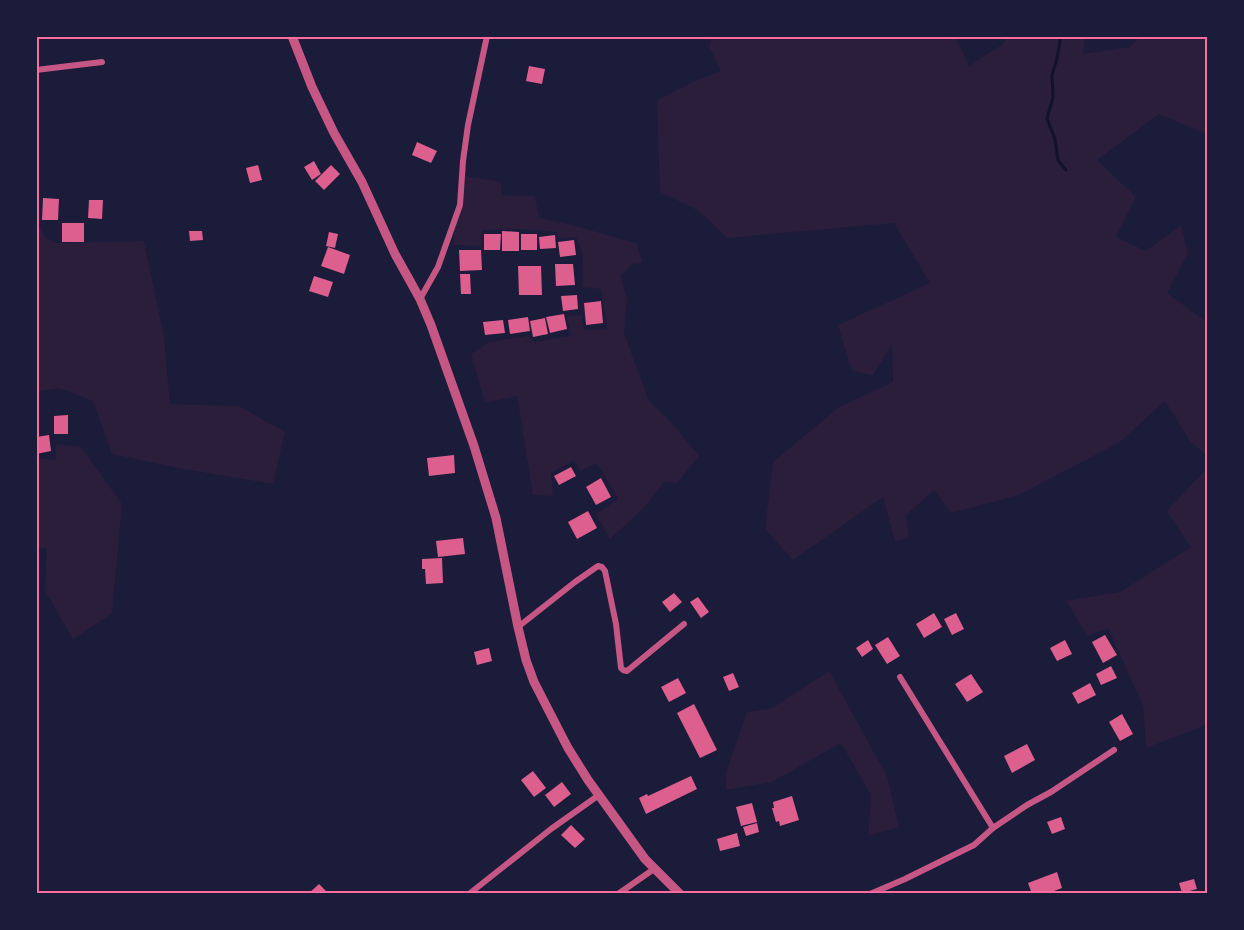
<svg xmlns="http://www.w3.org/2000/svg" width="1244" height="930" viewBox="0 0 1244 930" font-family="'Sofia Sans Condensed',sans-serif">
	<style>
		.green { fill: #2a1e3b }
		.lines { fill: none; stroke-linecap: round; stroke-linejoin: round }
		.stream { stroke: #12122b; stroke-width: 3 }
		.building { fill: #dd5f8e }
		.minor { stroke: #c65784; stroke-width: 6 }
		.tertiary { stroke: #c65784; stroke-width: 9 }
		.neatline { fill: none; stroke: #ff6b9d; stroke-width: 2 }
	</style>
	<rect width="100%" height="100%" fill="#1b1b3a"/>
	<!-- green -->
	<g class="green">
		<polygon points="713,36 955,36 969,66 1003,44 1008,36 1085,36 1083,54 1130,47 1141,36 1208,36 1208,135 1159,114 1097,160 1136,197 1116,237 1146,251 1181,225 1188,253 1167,293 1208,323 1208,457 1190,441 1165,401 1120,442 1019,495 951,513 934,490 906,515 909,538 895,541 883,497 793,560 765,529 773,462 839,407 893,382 892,344 873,375 852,371 838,325 930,283 894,223 727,238 699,211 660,192 657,101 692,82 721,71 709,46"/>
		<polygon points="465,176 501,182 501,195 535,196 539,218 572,225 636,243 643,263 633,264 621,275 627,301 624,333 649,401 672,423 699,456 677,483 664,482 643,509 610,539 596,514 618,499 597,463 580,471 574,460 551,473 553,496 533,495 517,396 485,403 471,354 489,342 528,336 533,342 571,336 567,316 582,315 584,330 607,329 601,289 582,287 583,254 576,237 559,239 557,232 521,229 482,230 481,246 453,245 455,227 463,206"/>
		<polygon points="36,220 45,237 56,243 144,241 164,337 170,404 239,406 285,432 273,484 178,468 112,454 93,401 59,388 36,392"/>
		<polygon points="56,444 81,447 122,504 112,613 73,639 45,591 47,548 36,548 36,458 56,460"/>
		<polygon points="1208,467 1208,724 1146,748 1143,706 1108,628 1088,636 1066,601 1120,592 1191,547 1167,511"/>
		<polygon points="829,671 887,776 899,827 868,836 871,795 841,743 772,782 726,790 726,772 747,712 772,708"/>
	</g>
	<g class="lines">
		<!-- stream -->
		<polyline class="stream" points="1061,36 1057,58 1052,75 1053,97 1047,119 1055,139 1058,160 1066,170"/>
	</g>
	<!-- building -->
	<g class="building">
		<polygon points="529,66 545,69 542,84 526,81"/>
		<polygon points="417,142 437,151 431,163 412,155"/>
		<polygon points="314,161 321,174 312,180 304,167"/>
		<polygon points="258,165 262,180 250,183 246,168"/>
		<polygon points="331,165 340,174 324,190 315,181"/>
		<polygon points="43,198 59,199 58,220 42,220"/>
		<polygon points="89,200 103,200 102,219 88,218"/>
		<rect x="62" y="223" width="22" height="19"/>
		<polygon points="189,231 202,231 203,240 190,241"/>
		<polygon points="502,231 519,232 519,251 502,251"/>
		<polygon points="329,232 338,234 335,248 326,246"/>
		<polygon points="484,234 501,234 500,250 484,250"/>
		<rect x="521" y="234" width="16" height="16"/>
		<polygon points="555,235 556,248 540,249 539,237"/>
		<polygon points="574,240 576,255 560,257 558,242"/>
		<polygon points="328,247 350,255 344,274 321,266"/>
		<polygon points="459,250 481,250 482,270 460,271"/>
		<polygon points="555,264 573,264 575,285 556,286"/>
		<polygon points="518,266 541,266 542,295 519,295"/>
		<polygon points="460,274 470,274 471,294 461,294"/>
		<polygon points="314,276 333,282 328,297 309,291"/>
		<polygon points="577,295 578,309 563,311 561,296"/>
		<polygon points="601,301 603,323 586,325 584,303"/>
		<polygon points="564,314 567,329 550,333 546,317"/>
		<polygon points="528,317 530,331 510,334 508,320"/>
		<polygon points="545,318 548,334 533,337 530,321"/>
		<polygon points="503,320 505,333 485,335 483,322"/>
		<polygon points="68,415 68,434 54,434 54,416"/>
		<polygon points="49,435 51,451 36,454 36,437"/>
		<polygon points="454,455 455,473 429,476 427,458"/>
		<polygon points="571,467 576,476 559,485 554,476"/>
		<polygon points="601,478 611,497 596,505 586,487"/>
		<polygon points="588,511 597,528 577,539 568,522"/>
		<polygon points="463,538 465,554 438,557 436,541"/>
		<polygon points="442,558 443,583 426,584 425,569 422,569 422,559"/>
		<polygon points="674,593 682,602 670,612 662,602"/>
		<polygon points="698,597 709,612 701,618 690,602"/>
		<polygon points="934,613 942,627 924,638 916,624"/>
		<polygon points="956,613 964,629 952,635 944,619"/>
		<polygon points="1105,635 1117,655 1103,663 1092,642"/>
		<polygon points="888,637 900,656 887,664 875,645"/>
		<polygon points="868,640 873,649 862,657 856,648"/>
		<polygon points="1065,640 1072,654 1057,661 1050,648"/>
		<polygon points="489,648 492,661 477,665 474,652"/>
		<polygon points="1111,666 1117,678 1101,685 1096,674"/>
		<polygon points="733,673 739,687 729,691 723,677"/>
		<polygon points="971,674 983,692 967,702 955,684"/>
		<polygon points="678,678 686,693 669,702 661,687"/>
		<polygon points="1090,683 1096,695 1078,704 1072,693"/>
		<polygon points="694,704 717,750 700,758 677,713"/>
		<polygon points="1122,714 1133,734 1120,741 1109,722"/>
		<polygon points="1027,744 1035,760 1012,773 1004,756"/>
		<polygon points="533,771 546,788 534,797 521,780"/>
		<polygon points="691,776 697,789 646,814 639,798 647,794 648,796"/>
		<polygon points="562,782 571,794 554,807 545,795"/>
		<polygon points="792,796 799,820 780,826 779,821 776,822 772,808 774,808 773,802"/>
		<polygon points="752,803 757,822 741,826 736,807"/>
		<polygon points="1061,817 1065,829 1052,834 1047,822"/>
		<polygon points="757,823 759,832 746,836 743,827"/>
		<polygon points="571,825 585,839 575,848 561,835"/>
		<polygon points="737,833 740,846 720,851 717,839"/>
		<polygon points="1057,872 1062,888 1046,894 1032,894 1028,883"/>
		<polygon points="1194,879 1197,889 1182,893 1179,883"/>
		<polygon points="319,884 329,894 308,894"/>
	</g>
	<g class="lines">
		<!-- minor -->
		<g class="minor">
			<polyline points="36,70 102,62"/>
			<polyline points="420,299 438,267 460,205 463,161 468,125 487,36"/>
			<polyline points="518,627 575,582 598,566 602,567 605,571 616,624 621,668 623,670 627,671 684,624"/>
			<polyline points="900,677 993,828"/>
			<polyline points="469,894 551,829 599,795"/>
			<polyline points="618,894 654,869"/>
			<polyline points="870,894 905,879 974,845 993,828 1027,805 1051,792 1114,750"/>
		</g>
		<!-- tertiary -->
		<polyline class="tertiary" points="292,36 312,87 334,133 362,182 395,254 420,299 431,325 474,446 496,518 518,627 526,660 534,682 568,748 588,780 645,859 680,894"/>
	</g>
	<!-- border -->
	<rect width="1244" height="930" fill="none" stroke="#1b1b3a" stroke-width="75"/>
	<rect x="38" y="38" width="1168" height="854" class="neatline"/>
</svg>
